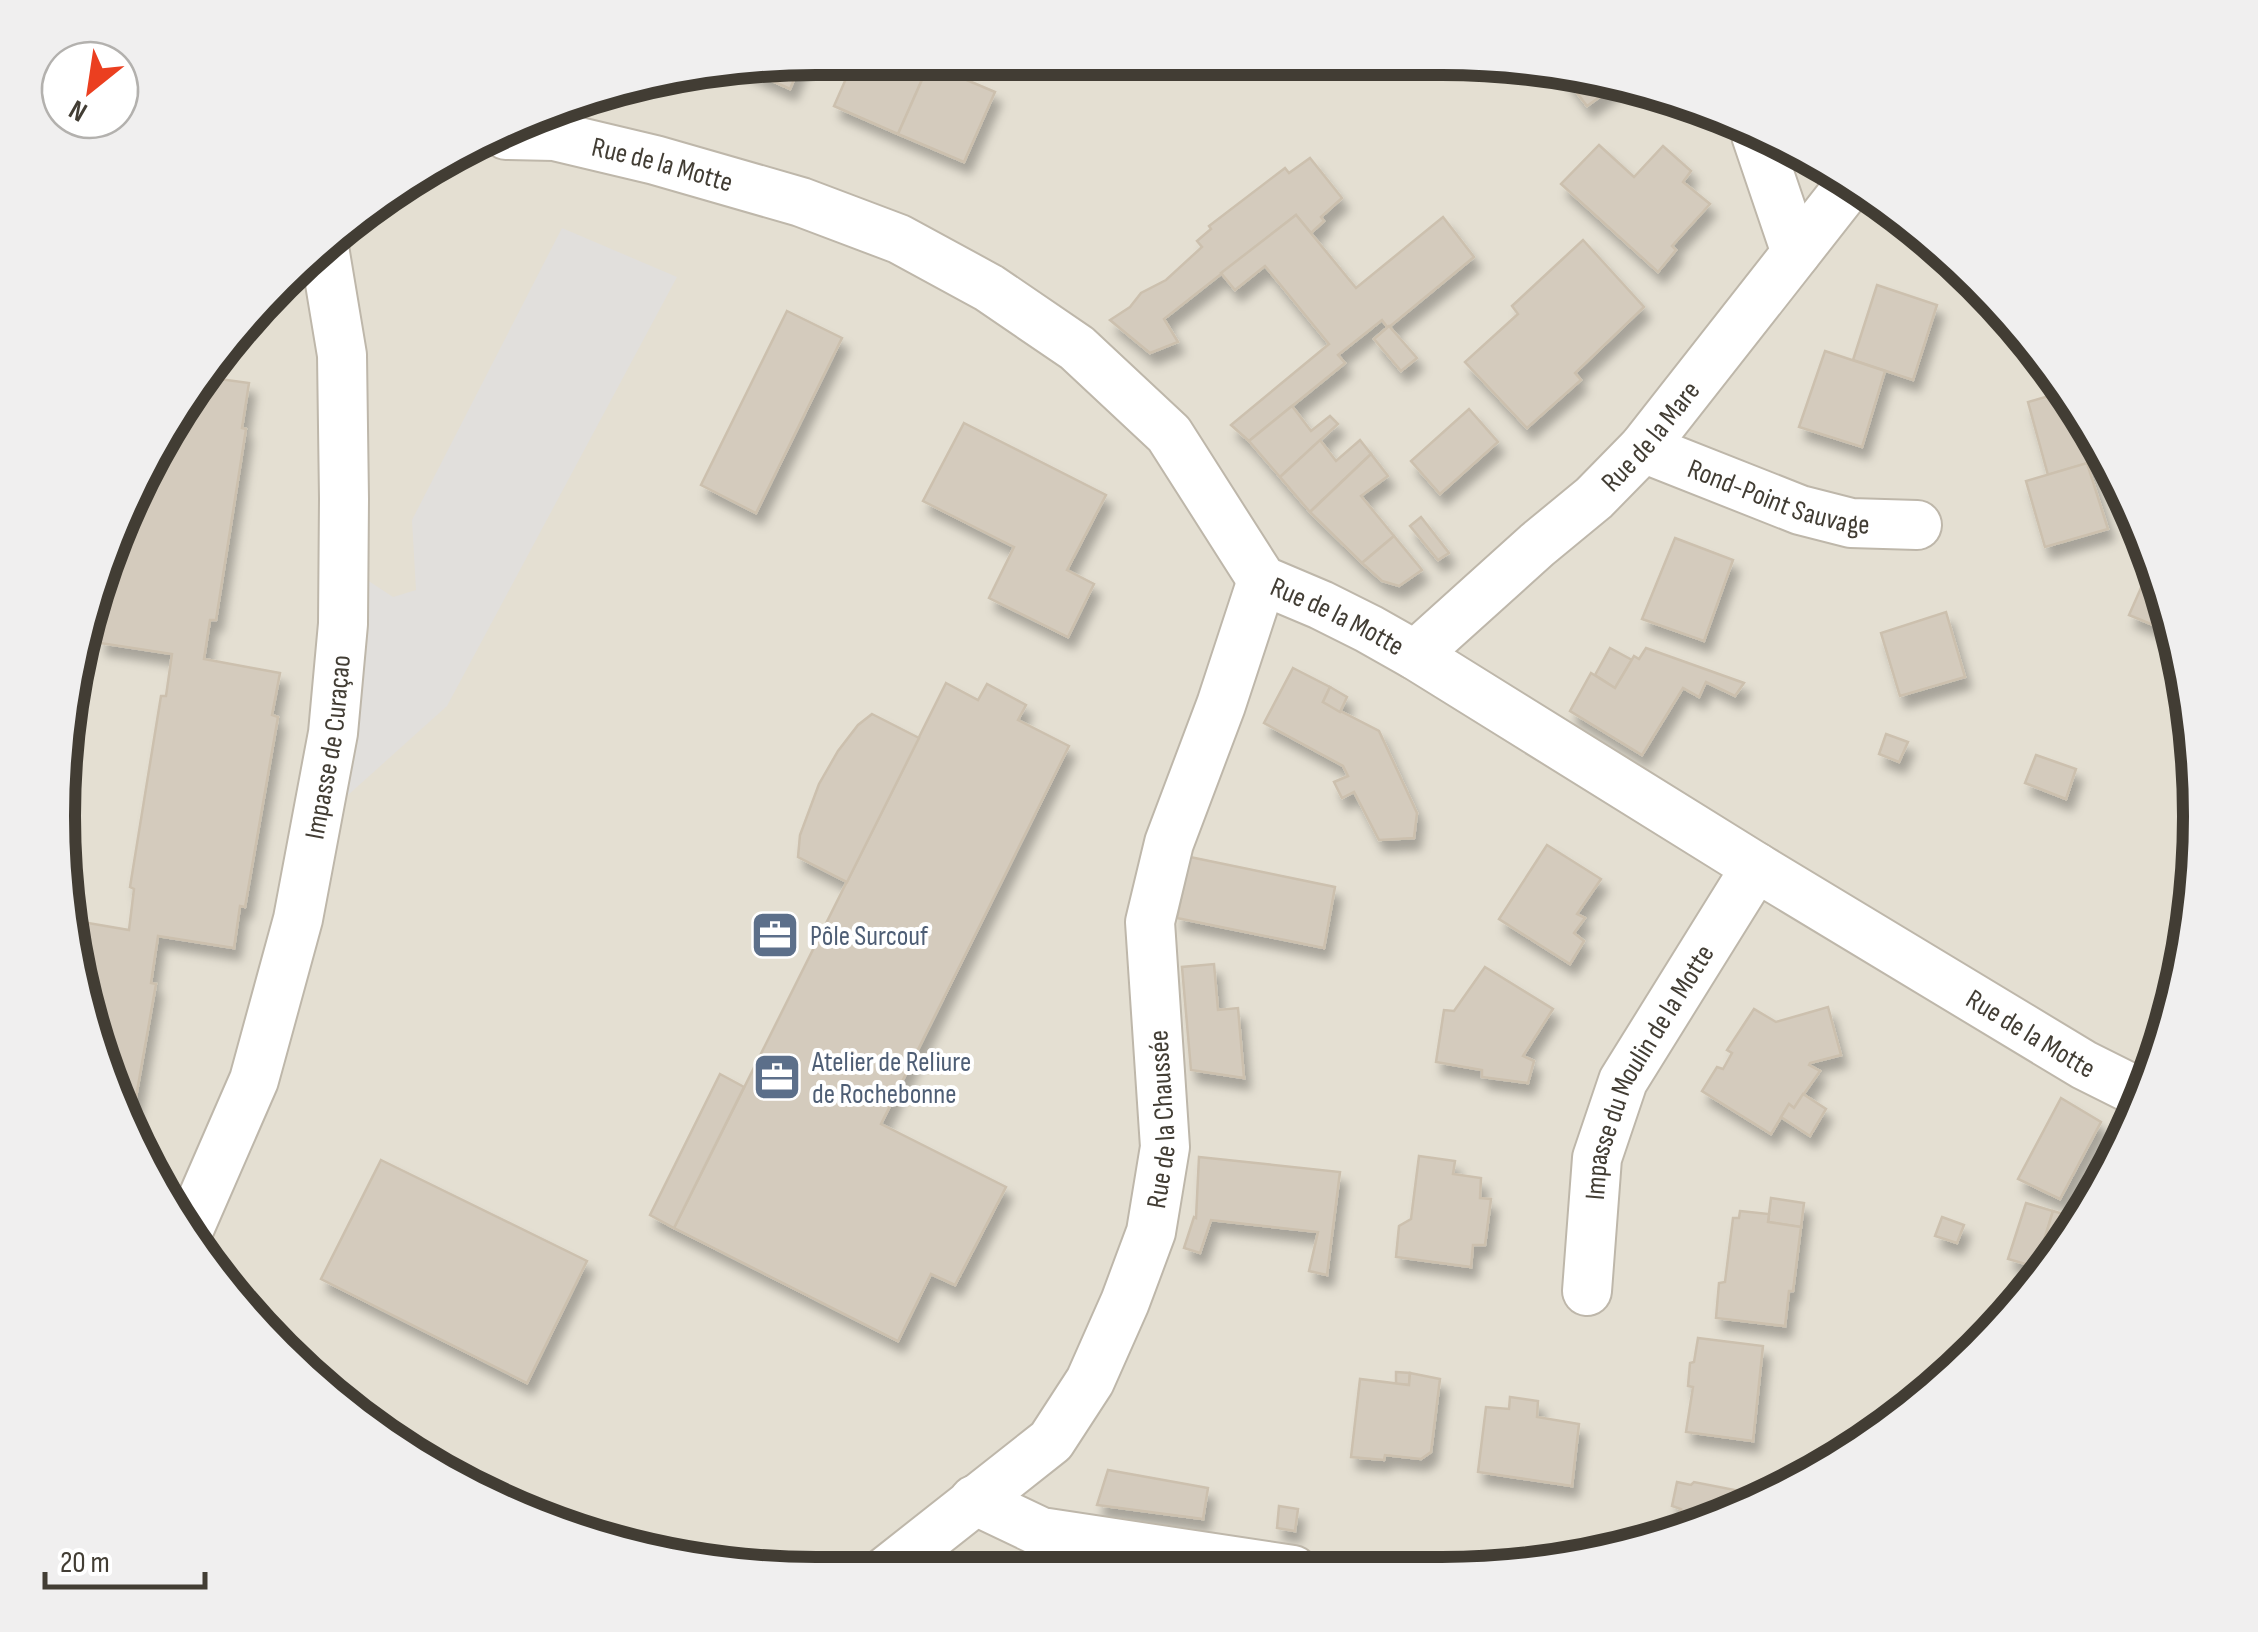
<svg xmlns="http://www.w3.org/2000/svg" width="2258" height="1632" viewBox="0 0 2258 1632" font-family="'Sofia Sans Condensed',sans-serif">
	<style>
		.residential { fill: #e4dfd2 }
		.parking { fill: #e1dfdc }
		.building { fill: #d4cbbd; stroke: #ccc0ae; stroke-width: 2.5; filter: url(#shadow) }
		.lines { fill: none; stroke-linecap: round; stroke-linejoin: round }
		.street-casing { stroke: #beb7aa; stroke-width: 52 }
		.street { stroke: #fff; stroke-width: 48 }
		.labels { text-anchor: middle; stroke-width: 8; stroke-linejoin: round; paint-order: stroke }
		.street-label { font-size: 28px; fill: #423d34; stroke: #fff }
		.service-label { font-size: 28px; fill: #4e5e75; stroke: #fff; text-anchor: start }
		.rim { fill: none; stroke: #423d34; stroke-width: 12 }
	</style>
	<defs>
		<filter id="shadow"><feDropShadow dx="6" dy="11" stdDeviation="5" flood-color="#0004"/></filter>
	</defs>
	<rect width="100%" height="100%" fill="#f1ede4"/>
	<!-- residential -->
	<polygon class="residential" points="816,58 1591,72 1822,159 2013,316 2099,437 2160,573 2194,718 2199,866 2174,1013 2122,1152 2043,1278 1942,1387 1777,1497 1542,1568 767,1573 620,1549 480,1496 354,1417 245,1316 115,1107 64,914 72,669 135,481 246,315 395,185 619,84"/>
	<!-- parking -->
	<polygon class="parking" points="562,228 677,277 447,706 347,796 361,576 393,597 416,590 412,520"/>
	<!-- building -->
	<g class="building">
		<polygon points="855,58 919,59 929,64 898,134 834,106"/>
		<polygon points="803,59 790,89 742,67"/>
		<polygon points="929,64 995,92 964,162 898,134"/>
		<polygon points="1561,72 1591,72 1619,83 1587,106"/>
		<polygon points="1599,145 1634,177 1663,146 1691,171 1683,182 1710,204 1672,246 1676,250 1658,272 1561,184"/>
		<polygon points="1310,158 1342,198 1321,217 1324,221 1311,233 1296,215 1164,319 1178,342 1150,353 1110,320 1130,307 1141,293 1166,280 1202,247 1197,241 1211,229 1209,226 1285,168 1289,173"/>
		<polygon points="1296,215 1356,288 1443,217 1474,257 1388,328 1382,320 1338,355 1345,363 1249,441 1231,425 1329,344 1265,266 1235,290 1221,273"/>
		<polygon points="1583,240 1644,307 1575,373 1581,380 1527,428 1465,362 1518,314 1512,306"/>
		<polygon points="1877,285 1937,305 1913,380 1853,360"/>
		<polygon points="787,311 842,338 756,513 701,485"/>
		<polygon points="1389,326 1417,358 1401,371 1374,339"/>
		<polygon points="1825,351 1885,371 1862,447 1799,427"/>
		<polygon points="205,377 249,383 242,428 246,429 216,620 210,620 204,659 280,673 272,715 278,717 245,907 240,906 234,948 158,936 151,983 156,984 130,1131 115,1107 65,919 129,930 134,889 130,887 161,696 166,696 172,654 100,643 106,602 102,601 108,562 135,481"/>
		<polygon points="2066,391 2099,437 2105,458 2048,475 2028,402"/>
		<polygon points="1292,406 1311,431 1330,416 1338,424 1280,477 1249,441"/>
		<polygon points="1469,409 1498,442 1440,494 1411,461"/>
		<polygon points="964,423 1106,495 1067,570 1094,584 1068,637 989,598 1014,547 923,501"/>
		<polygon points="1320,440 1336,461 1360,440 1371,454 1310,512 1280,477"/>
		<polygon points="1371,454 1388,476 1361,496 1394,536 1362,563 1310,512"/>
		<polygon points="2087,463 2108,529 2045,547 2026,481"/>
		<polygon points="1421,517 1449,553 1438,560 1410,526"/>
		<polygon points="1394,536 1422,570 1399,586 1382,581 1362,563"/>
		<polygon points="1675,538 1733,560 1704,641 1642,619"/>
		<polygon points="2144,581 2164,589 2175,634 2129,615"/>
		<polygon points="1946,612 1965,677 1900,696 1881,633"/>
		<polygon points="1610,648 1632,660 1615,688 1595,675"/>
		<polygon points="1646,648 1744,683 1735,696 1706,682 1699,697 1683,688 1642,755 1570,711 1591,673 1615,688 1634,656 1639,659"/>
		<polygon points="1293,668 1330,687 1323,702 1379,731 1417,813 1414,838 1379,840 1354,792 1342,798 1334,782 1348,776 1343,766 1264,723"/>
		<polygon points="946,683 978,700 987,684 1026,705 1018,720 1069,746 881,1124 1006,1187 955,1285 931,1274 898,1341 674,1228"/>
		<polygon points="1330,687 1347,697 1340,712 1323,702"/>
		<polygon points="872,714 919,738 847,882 798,857 800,835 819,784 838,751 858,725"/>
		<polygon points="1886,734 1908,742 1899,762 1879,754"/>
		<polygon points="2036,755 2076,769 2066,799 2025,783"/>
		<polygon points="1547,845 1601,879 1577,914 1585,918 1574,933 1584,941 1570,964 1499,919"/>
		<polygon points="1190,857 1335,887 1324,948 1177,918"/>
		<polygon points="1214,964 1218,1010 1238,1008 1244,1078 1191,1070 1182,967"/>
		<polygon points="1485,967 1553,1009 1523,1056 1534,1061 1528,1083 1482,1077 1482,1070 1436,1062 1444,1010 1454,1011"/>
		<polygon points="1828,1007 1841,1055 1810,1063 1809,1065 1820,1071 1794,1108 1789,1104 1771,1134 1702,1091 1717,1067 1723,1069 1732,1053 1727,1050 1754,1009 1776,1022"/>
		<polygon points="720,1074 744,1087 674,1228 650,1215"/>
		<polygon points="1803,1094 1826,1109 1810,1136 1781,1117 1789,1104 1794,1108"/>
		<polygon points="2061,1098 2101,1122 2060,1199 2018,1179"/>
		<polygon points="1419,1156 1455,1161 1453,1174 1481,1178 1480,1198 1491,1199 1485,1245 1473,1245 1471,1267 1396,1257 1399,1226 1411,1219"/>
		<polygon points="1199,1157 1340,1172 1327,1275 1309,1271 1318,1232 1211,1220 1200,1253 1184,1248 1194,1217 1196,1218"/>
		<polygon points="381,1160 587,1261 527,1383 321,1279"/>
		<polygon points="1771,1198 1804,1203 1801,1227 1768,1222"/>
		<polygon points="2026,1203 2053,1211 2036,1267 2008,1259"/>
		<polygon points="1740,1211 1769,1214 1768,1222 1801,1227 1793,1291 1789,1291 1785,1326 1716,1318 1719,1283 1725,1282 1733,1218 1739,1218"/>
		<polygon points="2053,1211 2080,1219 2048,1271 2036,1267"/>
		<polygon points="1942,1217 1964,1225 1957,1243 1935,1236"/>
		<polygon points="1698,1338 1763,1346 1753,1441 1686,1432 1693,1387 1688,1386 1690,1363 1694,1362"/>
		<polygon points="1396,1372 1410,1373 1409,1385 1396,1384"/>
		<polygon points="1410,1373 1440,1379 1431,1452 1421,1459 1385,1455 1384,1460 1351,1457 1360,1379 1409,1385"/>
		<polygon points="1510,1397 1538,1401 1537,1417 1579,1424 1572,1486 1478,1472 1486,1407 1509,1409"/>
		<polygon points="1108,1470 1208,1488 1203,1519 1097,1505"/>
		<polygon points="1677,1482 1691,1485 1694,1482 1750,1493 1750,1497 1759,1500 1759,1502 1677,1527 1681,1509 1672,1506"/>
		<polygon points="1279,1506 1298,1509 1295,1531 1277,1528"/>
	</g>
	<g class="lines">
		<!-- street casing -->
		<g class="street-casing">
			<g id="street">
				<path id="s1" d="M 506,135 L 554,136 L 655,160 L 801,202 L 899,239 L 989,288 L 1077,348 L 1169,434 L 1262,580 L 1321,605 L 1369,629 L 1415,655 L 1756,867 L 2084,1065 L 2144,1095"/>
				<polyline points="1756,135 1796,253"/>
				<path id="s2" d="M 1643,448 L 1800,510 L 1851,523 L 1917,525"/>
				<path id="s3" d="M 1415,655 L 1537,545 L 1594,498 L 1643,448 L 1851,183"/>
				<path id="s4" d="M 190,1227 L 254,1080 L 298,919 L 333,733 L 343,624 L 344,499 L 342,355 L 324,247"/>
				<path id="s5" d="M 1587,1291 L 1597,1158 L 1623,1081 L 1756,867"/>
				<polyline points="974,1500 1041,1532 1293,1570"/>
				<path id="s6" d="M 885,1572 L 1051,1441 L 1090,1381 L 1125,1302 L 1151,1232 L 1165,1147 L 1150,922 L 1169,843 L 1221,705 L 1262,580"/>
			</g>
		</g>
		<!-- street -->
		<use href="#street" class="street"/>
	</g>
	<!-- icons -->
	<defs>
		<g id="office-square" transform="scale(2.5)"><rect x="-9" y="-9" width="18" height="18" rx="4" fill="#5c6f8a" stroke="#fff"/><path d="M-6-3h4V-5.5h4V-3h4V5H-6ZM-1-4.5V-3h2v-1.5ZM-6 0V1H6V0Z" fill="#fff"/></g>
	</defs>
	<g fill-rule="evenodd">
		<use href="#office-square" x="775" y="935"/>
		<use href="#office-square" x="777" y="1077"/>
	</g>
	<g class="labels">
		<!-- street labels -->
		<g class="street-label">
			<text dy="10" stroke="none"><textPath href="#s1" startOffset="160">Rue de la Motte</textPath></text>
			<text dy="10" stroke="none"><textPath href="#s3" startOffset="322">Rue de la Mare</textPath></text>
			<text dy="10" stroke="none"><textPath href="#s2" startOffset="145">Rond-Point Sauvage</textPath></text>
			<text dy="10" stroke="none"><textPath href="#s1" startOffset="1000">Rue de la Motte</textPath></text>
			<text dy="10" stroke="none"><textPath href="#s4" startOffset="502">Impasse de Curaçao</textPath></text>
			<text dy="10" stroke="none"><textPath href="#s1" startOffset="1810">Rue de la Motte</textPath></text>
			<text dy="10" stroke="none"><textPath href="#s5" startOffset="232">Impasse du Moulin de la Motte</textPath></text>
			<text dy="10" stroke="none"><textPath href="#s6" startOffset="558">Rue de la Chaussée</textPath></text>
		</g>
		<!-- service labels -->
		<g class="service-label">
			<text x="810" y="945">Pôle Surcouf</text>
			<text x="812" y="1071">Atelier de Reliure<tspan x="812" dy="32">de Rochebonne</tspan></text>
		</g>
	</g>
	<!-- crop -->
	<path d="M0 0H2258V1632H0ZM816 75H1442A741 741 0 0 1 2183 816V816A741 741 0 0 1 1442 1557H816A741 741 0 0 1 75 816V816A741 741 0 0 1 816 75Z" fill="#f0efef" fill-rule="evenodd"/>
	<path class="rim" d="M816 75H1442A741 741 0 0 1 2183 816V816A741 741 0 0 1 1442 1557H816A741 741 0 0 1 75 816V816A741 741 0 0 1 816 75Z"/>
	<!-- north arrow -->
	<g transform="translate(90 90) rotate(210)"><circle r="48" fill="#ffffff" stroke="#b3b1ae" stroke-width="2.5"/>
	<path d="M0-8L18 38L0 25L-18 38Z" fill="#eb3f20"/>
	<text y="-15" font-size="28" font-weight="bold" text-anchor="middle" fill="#423d34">N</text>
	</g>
	<!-- scale -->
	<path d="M45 1572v15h160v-15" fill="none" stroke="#423d34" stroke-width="5"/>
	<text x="60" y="1572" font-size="30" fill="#423d34" stroke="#ffffff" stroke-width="8" paint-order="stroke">20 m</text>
</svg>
